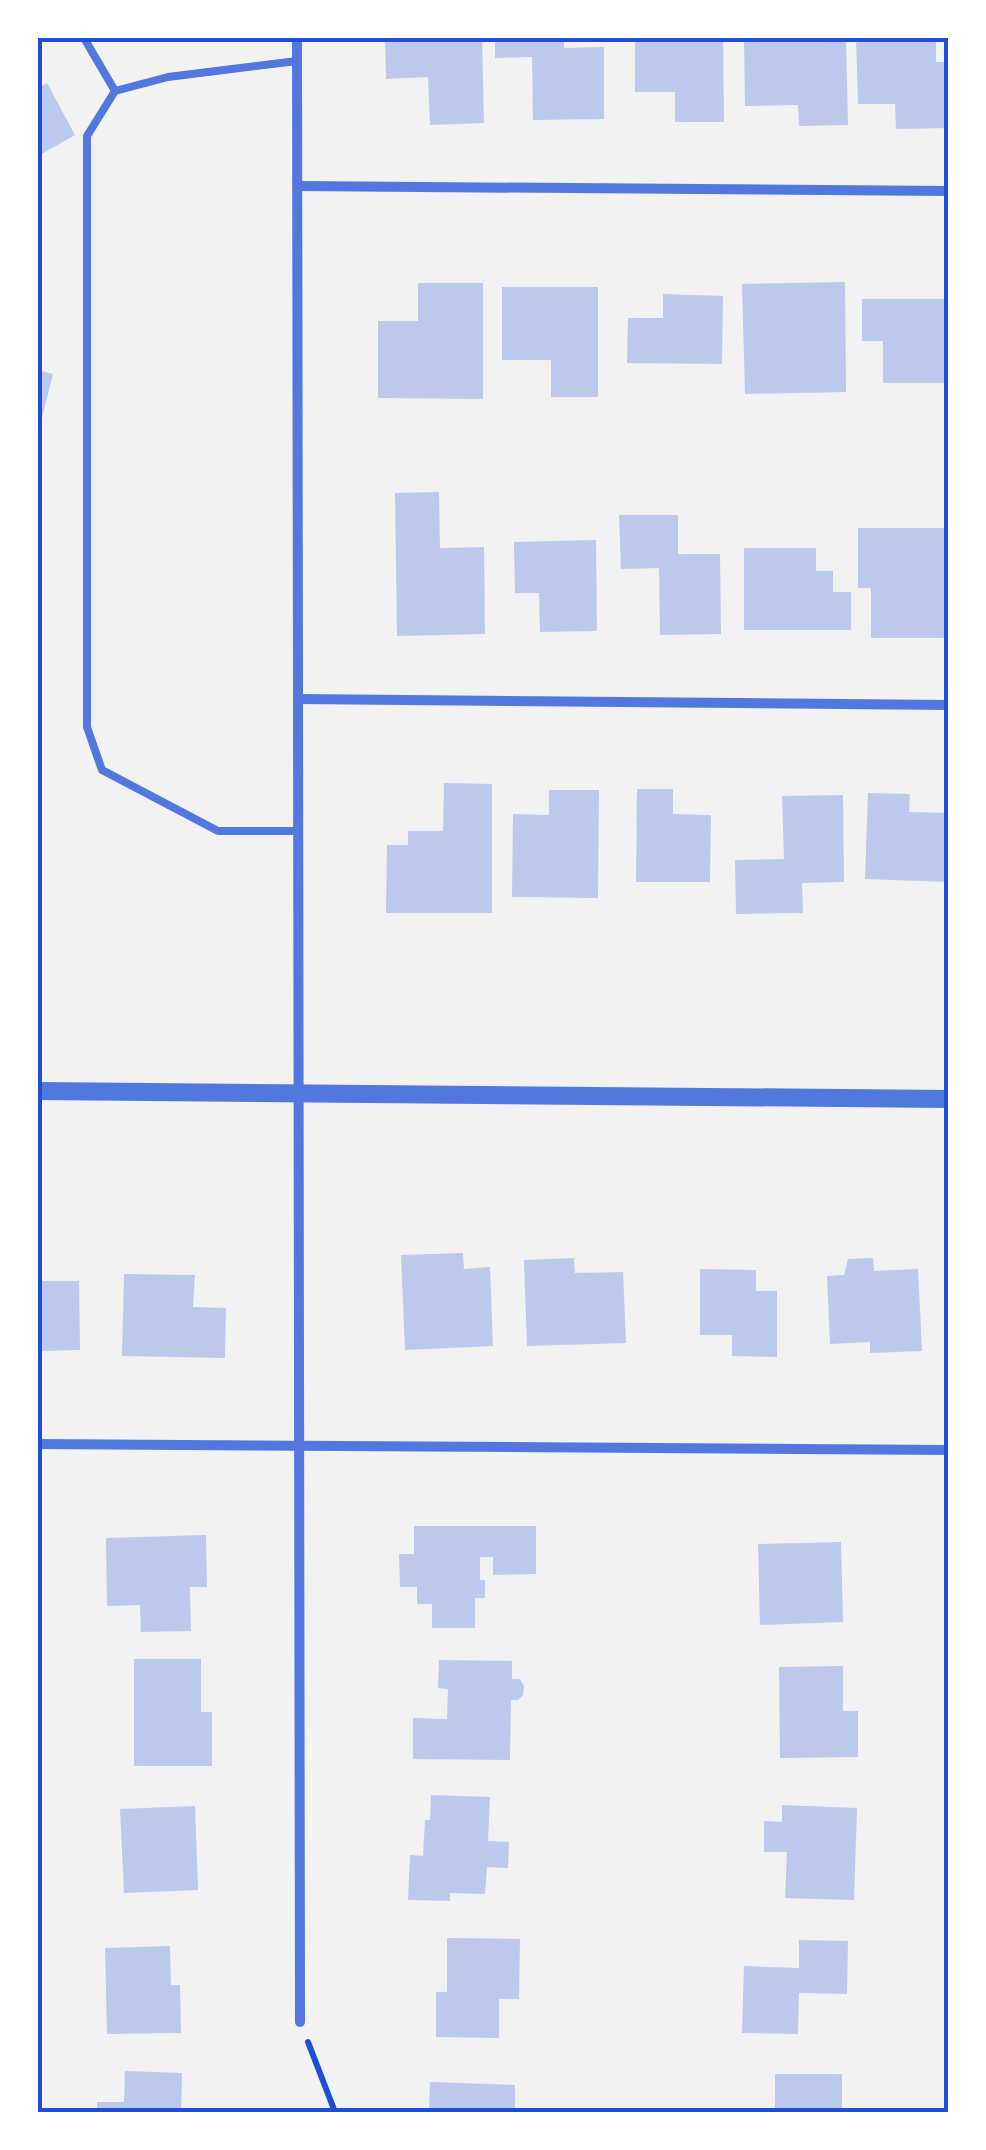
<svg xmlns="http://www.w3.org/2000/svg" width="986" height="2150" viewBox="0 0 986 2150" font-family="'Libre Baskerville',serif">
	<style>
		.building { fill: #bdc9ec }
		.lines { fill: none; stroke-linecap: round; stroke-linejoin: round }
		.path { stroke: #1d4ed8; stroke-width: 6 }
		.service { stroke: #5277de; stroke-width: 8 }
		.minor { stroke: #5277de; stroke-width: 10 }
		.tertiary { stroke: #5277de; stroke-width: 18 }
		.neatline { fill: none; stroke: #1d4ed8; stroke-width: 4 }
	</style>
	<rect width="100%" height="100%" fill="#f2f2f2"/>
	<!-- building -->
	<g class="building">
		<polygon points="385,38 482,38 484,123 430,125 428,77 386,79"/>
		<polygon points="495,38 564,38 564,48 604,47 604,119 533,120 532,57 495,58"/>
		<polygon points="635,38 723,38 724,122 675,122 675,92 635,92"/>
		<polygon points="744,38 846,38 848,125 799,126 798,105 745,106"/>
		<polygon points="856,38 936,38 936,62 948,62 948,128 896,129 895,104 858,104"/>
		<polygon points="47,83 75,135 38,156 38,88"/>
		<polygon points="845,282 846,392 745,394 742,284"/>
		<polygon points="418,283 483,283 483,399 378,398 378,321 418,321"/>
		<polygon points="502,287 598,287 598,397 551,397 551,360 502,360"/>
		<polygon points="663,294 723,296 722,364 627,363 628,318 663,318"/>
		<polygon points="862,299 948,299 948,383 883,383 883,341 862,341"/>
		<polygon points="38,370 53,374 39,430 38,430"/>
		<polygon points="439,492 440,548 484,547 485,634 397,636 395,493"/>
		<polygon points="619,515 678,515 678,554 720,554 721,634 660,635 659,568 621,569"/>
		<polygon points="858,528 948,528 948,638 871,638 871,588 858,588"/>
		<polygon points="596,540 597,631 540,632 539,593 515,593 514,542"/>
		<polygon points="744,548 816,548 816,571 833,571 833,592 851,592 851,630 744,630"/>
		<polygon points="444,783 492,784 492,913 386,913 387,845 408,845 408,831 443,831"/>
		<polygon points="637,789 673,789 673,814 711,815 710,882 636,882"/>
		<polygon points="549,790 599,790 598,898 512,897 513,814 549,815"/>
		<polygon points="868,793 910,794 909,812 948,813 948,882 865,879"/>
		<polygon points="843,795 844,882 802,883 803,913 736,914 735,860 784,859 782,796"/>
		<polygon points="463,1253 464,1269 490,1267 493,1346 405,1350 401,1255"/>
		<polygon points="574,1258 575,1273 623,1272 626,1343 527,1346 524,1260"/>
		<polygon points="873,1258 874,1271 918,1269 922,1351 870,1353 870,1342 830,1344 827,1276 844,1275 848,1259"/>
		<polygon points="700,1269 756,1270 756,1291 777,1291 777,1357 732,1356 732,1335 700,1335"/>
		<polygon points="124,1274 195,1275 193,1307 226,1308 225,1358 122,1356"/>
		<polygon points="38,1281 79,1281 80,1350 38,1351"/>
		<polygon points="414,1526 536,1526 536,1574 493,1575 493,1557 480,1557 480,1580 485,1580 485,1598 475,1598 475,1628 432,1628 432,1604 417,1604 417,1587 400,1587 399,1554 414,1554"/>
		<polygon points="206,1535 207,1587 190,1587 191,1631 141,1632 140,1605 107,1606 106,1538"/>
		<polygon points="841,1542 843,1622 760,1625 758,1544"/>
		<polygon points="134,1659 201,1659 201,1712 212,1712 212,1766 134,1766"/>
		<polygon points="439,1660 512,1661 512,1679 520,1679 524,1686 523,1695 518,1700 511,1700 510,1760 413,1759 413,1718 447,1719 448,1689 438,1688"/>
		<polygon points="843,1666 843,1711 858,1711 858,1757 780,1758 779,1667"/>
		<polygon points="431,1795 490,1797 488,1841 509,1842 508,1868 487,1867 485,1894 450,1893 450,1901 408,1900 410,1855 423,1856 425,1820 430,1820"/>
		<polygon points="782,1805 857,1808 854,1900 785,1898 787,1852 764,1852 764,1821 782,1822"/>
		<polygon points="195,1806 198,1890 124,1893 120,1809"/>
		<polygon points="447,1938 520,1939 519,1999 499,1999 499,2038 436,2037 436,1992 447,1992"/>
		<polygon points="799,1940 848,1941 847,1994 799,1993 798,2034 742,2033 744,1966 799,1968"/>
		<polygon points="170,1946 171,1985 180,1985 181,2033 107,2034 105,1948"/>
		<polygon points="125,2071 182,2073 181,2112 97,2112 97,2102 124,2102"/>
		<rect x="775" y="2074" width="67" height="38"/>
		<polygon points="430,2082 515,2085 515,2112 429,2112"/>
	</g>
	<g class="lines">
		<!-- path -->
		<polyline class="path" points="308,2042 335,2112"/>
		<!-- service -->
		<g class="service">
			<polyline points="84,38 115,91"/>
			<polyline points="297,61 168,77 115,91 87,136 87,727 102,770 218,831 299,831"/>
		</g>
		<!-- minor -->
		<g class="minor">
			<polyline points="297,38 300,2022"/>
			<polyline points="298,186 948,191"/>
			<polyline points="299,699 948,705"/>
			<polyline points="38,1444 948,1450"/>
		</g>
		<!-- tertiary -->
		<polyline class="tertiary" points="38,1091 948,1099"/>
	</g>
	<!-- border -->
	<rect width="986" height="2150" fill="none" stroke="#ffffff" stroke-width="80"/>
	<rect x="40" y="40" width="906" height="2070" class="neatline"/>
</svg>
